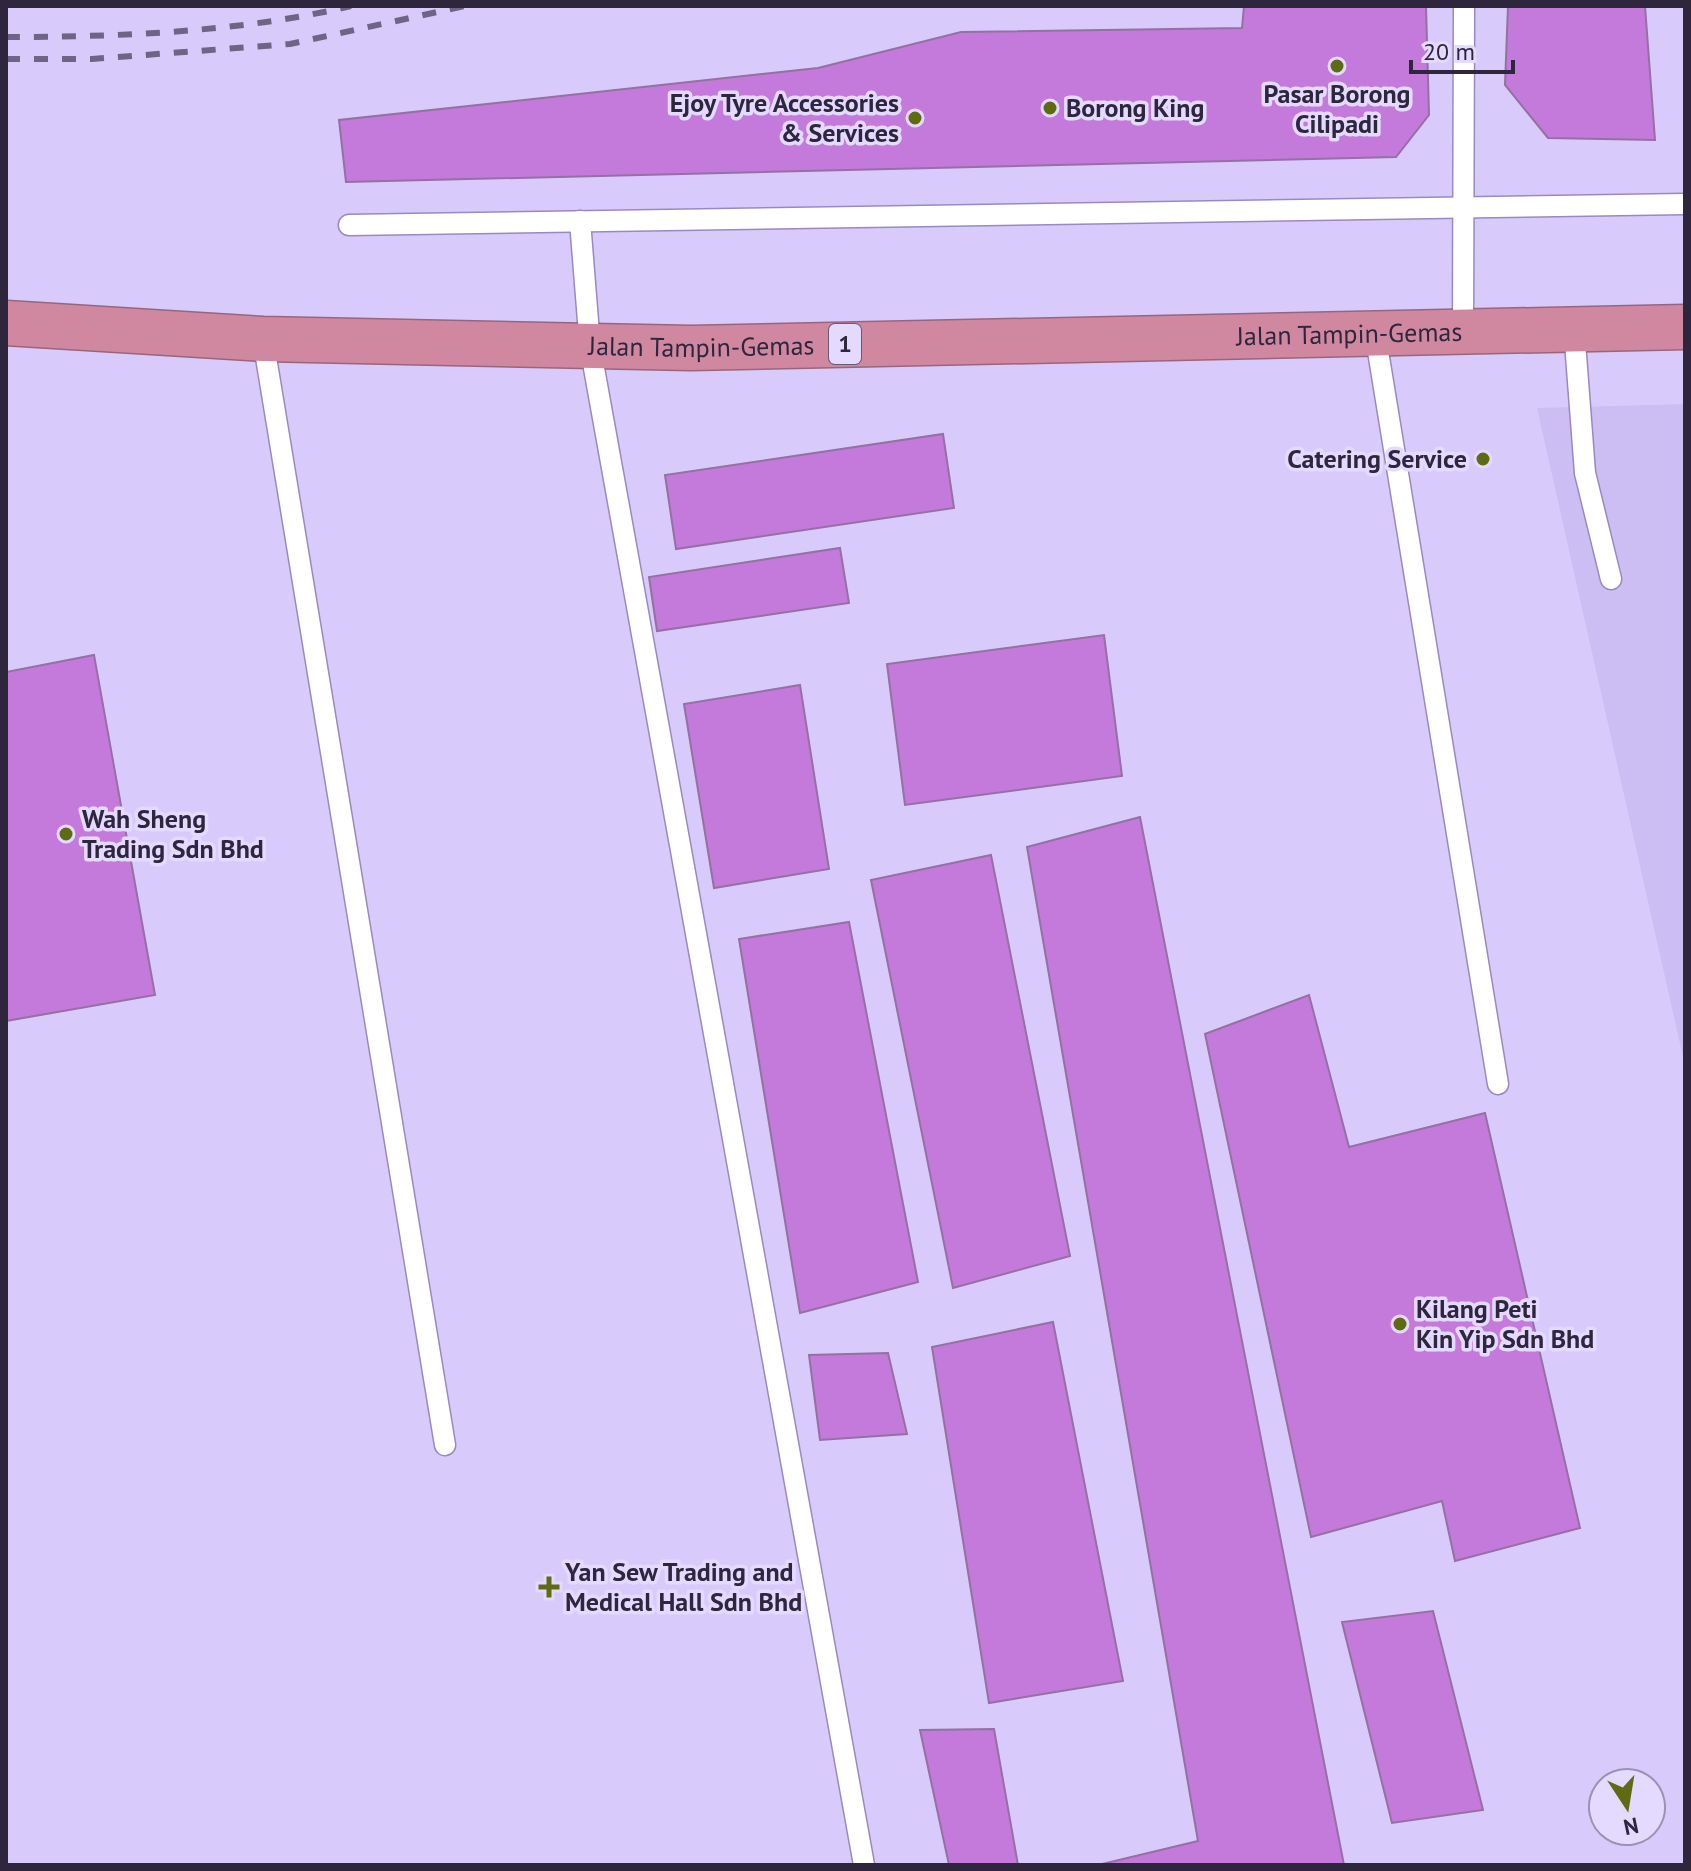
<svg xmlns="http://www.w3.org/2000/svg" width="1691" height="1871" viewBox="0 0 1691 1871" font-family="'PT Sans',sans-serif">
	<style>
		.built { fill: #ccbef2 }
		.building { fill: #c37adb; stroke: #9570a2; stroke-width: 2 }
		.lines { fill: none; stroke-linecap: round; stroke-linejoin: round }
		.lane-casing { stroke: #9989c2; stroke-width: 23 }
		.highway-casing { stroke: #97667e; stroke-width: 47 }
		.lane { stroke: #fff; stroke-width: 20 }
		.highway { stroke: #d088a1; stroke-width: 44 }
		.rail { stroke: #6e6485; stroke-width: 6; stroke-dasharray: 14 14; stroke-linecap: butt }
		.poi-dot { fill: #5f6b12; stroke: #e4daff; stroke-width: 3 }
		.labels { text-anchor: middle; stroke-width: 7; stroke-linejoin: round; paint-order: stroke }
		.shield { fill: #e4daff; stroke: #645c77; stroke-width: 2 }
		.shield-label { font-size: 24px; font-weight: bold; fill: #2d263d }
		.poi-label { font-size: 26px; font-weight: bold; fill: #2d263d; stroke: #e4daff; text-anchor: start }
		.street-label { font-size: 26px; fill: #2d263d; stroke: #e4daff }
	</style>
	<rect width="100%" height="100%" fill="#d8cbfb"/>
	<!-- built -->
	<polygon class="built" points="1685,404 1685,1066 1537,408"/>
	<!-- building -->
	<g class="building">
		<polygon points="1244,6 1426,6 1429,115 1396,157 346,182 339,120 818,68 961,32 1242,28"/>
		<polygon points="1508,6 1645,6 1655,140 1548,138 1505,85"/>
		<polygon points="943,434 954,508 676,549 665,475"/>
		<polygon points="840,548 849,603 657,631 649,577"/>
		<polygon points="1104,635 1122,776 905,805 887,664"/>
		<polygon points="94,655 155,995 6,1021 6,672"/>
		<polygon points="800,685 829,869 714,888 684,704"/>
		<polygon points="1140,817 1344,1865 1098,1865 1198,1841 1027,847"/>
		<polygon points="991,855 1070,1256 953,1288 871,880"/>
		<polygon points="849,922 918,1282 800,1313 739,939"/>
		<polygon points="1309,995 1349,1147 1485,1113 1580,1528 1455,1561 1442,1501 1311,1537 1205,1034"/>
		<polygon points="1053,1322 1123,1681 989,1703 932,1347"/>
		<polygon points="888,1353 907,1434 820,1440 809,1355"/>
		<polygon points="1433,1611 1483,1810 1392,1823 1342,1622"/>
		<polygon points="994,1729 1018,1865 949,1865 920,1730"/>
	</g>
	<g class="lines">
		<!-- lane casing -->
		<g class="lane-casing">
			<g id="lane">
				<polyline points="580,221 590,346 864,1865"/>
				<polyline points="349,225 1685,204"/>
				<polyline points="1574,329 1585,473 1611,579"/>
				<polyline points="1463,330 1464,6"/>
				<polyline points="1375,333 1498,1084"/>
				<polyline points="263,339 445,1445"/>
			</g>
		</g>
		<!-- highway casing -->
		<g class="highway-casing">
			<g id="highway">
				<path id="s1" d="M 6,323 L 263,339 L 691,348 L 1685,327"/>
			</g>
		</g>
		<!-- lane -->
		<use href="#lane" class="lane"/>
		<!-- highway -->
		<use href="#highway" class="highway"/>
		<!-- rail -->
		<g class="rail">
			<path d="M 6,37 C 118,37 242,32 351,6"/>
			<polyline points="6,59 92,59 290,44 465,6"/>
		</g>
	</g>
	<!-- markers -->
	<g class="poi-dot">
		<circle cx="1337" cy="66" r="8"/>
		<circle cx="1050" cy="108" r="8"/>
		<circle cx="915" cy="118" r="8"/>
		<circle cx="1483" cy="459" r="8"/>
		<circle cx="66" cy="834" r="8"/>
		<circle cx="1400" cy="1324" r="8"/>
		<path d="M545 1575h8v8h8v8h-8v8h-8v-8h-8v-8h8z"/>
	</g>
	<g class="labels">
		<!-- shield labels -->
		<rect class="shield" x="829" y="324" width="32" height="40" rx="6"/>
		<g class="shield-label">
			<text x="845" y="352">1</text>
		</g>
		<!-- poi labels -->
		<g class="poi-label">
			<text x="1337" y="103" text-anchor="middle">Pasar Borong<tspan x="1337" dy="30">Cilipadi</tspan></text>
			<text x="899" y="112" text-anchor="end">Ejoy Tyre Accessories<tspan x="899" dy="30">&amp; Services</tspan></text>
			<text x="1066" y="117">Borong King</text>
			<text x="1467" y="468" text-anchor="end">Catering Service</text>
			<text x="82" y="828">Wah Sheng<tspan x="82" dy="30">Trading Sdn Bhd</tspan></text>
			<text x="1416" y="1318">Kilang Peti<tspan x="1416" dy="30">Kin Yip Sdn Bhd</tspan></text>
			<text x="565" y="1581">Yan Sew Trading and<tspan x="565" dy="30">Medical Hall Sdn Bhd</tspan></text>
		</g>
		<!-- street labels -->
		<g class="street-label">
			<text dy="9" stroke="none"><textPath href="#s1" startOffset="1344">Jalan Tampin-Gemas</textPath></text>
			<text dy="9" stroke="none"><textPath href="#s1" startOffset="696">Jalan Tampin-Gemas</textPath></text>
		</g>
	</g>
	<!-- border -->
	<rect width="1691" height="1871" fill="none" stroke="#2d263d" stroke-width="16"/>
	<!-- north arrow -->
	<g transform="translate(1627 1807) rotate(168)"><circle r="38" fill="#e4daff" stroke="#9b92b1" stroke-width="2"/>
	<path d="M0-6L14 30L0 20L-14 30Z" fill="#5f6b12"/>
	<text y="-12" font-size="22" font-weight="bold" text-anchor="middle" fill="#2d263d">N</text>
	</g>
	<!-- scale -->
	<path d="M1411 60v12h102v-12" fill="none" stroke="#2d263d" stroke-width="4"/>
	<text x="1423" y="60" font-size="24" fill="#2d263d" stroke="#e4daff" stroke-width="6" paint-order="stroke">20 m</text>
</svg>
